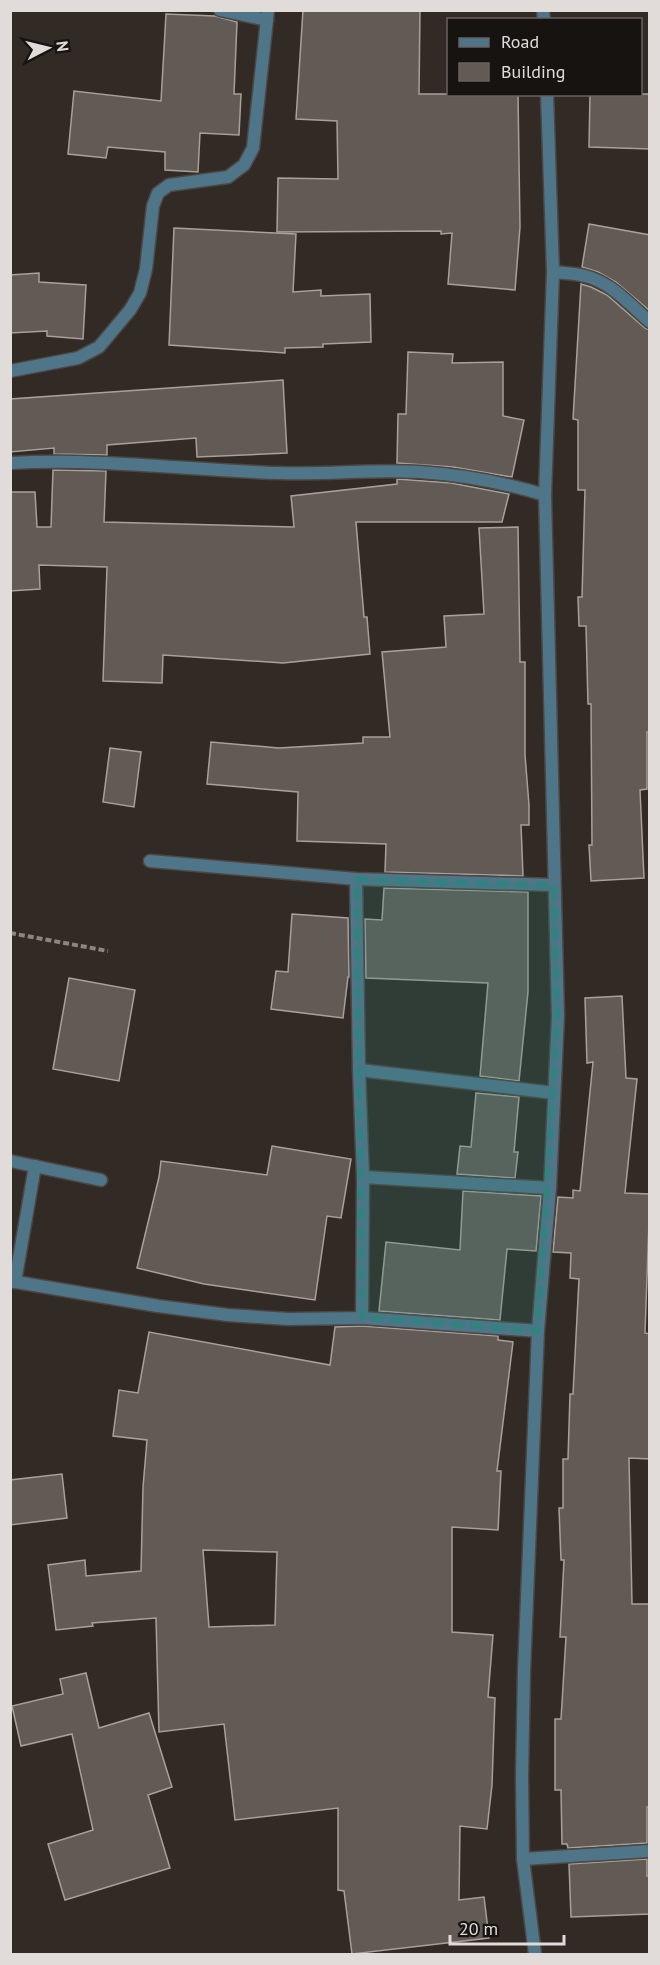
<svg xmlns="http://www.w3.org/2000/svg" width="660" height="1965" viewBox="0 0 660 1965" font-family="'PT Sans',sans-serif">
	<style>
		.building { fill: #625a55; stroke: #a9a09b; stroke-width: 1.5; fill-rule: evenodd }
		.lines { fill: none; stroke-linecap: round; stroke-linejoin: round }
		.minor-casing { stroke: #4d4642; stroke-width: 15 }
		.tertiary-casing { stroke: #4d4642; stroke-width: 15 }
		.path { stroke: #8c8682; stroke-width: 4; stroke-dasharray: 6 3; stroke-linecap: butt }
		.minor { stroke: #4f7589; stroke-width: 12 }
		.tertiary { stroke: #4f7589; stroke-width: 12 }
		.marked { fill: #2e857e; fill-opacity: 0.2; stroke: #2e857e; stroke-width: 4.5; stroke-dasharray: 12 8; stroke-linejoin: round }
	</style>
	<rect width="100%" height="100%" fill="#312a25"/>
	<!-- building -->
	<g class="building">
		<polygon points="303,10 420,10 419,94 518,94 520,227 515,290 448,284 452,233 441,234 441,231 277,232 278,178 338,179 337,121 296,119"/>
		<polygon points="166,14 215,16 237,22 234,94 241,94 239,135 200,133 198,172 165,170 165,152 108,147 106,158 68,154 74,91 161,101"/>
		<polygon points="590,94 650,94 650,149 589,147"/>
		<polygon points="589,224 650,235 650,311 616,282 598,272 582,267"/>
		<polygon points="174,228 296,234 293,292 321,290 321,296 370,294 371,342 323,344 323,347 285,348 285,353 169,345"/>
		<polygon points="39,273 39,282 86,285 83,339 47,336 47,331 10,333 10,275"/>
		<polygon points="581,284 591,287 607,295 645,328 650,330 650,732 647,732 647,789 640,790 644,878 591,881 589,845 592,845 591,704 588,704 586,626 579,626 578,597 582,597 585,490 578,490 578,420 573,419"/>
		<polygon points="408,352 453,354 452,363 503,362 503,416 524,420 512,477 453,467 397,463 398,414 406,414"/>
		<polygon points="283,380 287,453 197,457 196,438 107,445 107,455 54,454 54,448 10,452 10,399"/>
		<polygon points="53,470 106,471 104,522 294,527 291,496 397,484 397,479 451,483 509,494 502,522 356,522 364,617 367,617 370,654 283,663 163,655 162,683 103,681 107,567 39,565 40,589 10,591 10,492 35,492 37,527 51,527"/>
		<polygon points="518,527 520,662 525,662 525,755 529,805 529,825 521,825 523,876 385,872 386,844 297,841 298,792 207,784 211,742 279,748 363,743 363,737 390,737 382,652 446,647 444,616 484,614 479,528"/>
		<polygon points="110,748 141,752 134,807 103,802"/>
		<polygon points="384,888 528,892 528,992 519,1081 480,1076 488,983 366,978 365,919 382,920"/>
		<polygon points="292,914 348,918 349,977 348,977 343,1018 271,1009 276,971 288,972"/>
		<polygon points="69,978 135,990 119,1081 53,1069"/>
		<polygon points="622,996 626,1078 637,1079 625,1193 650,1194 645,1333 650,1334 650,1459 629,1458 632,1604 650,1604 650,1807 647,1807 647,1843 568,1848 567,1844 562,1844 561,1790 555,1790 555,1719 561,1719 566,1637 560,1637 564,1560 561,1560 559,1508 563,1508 563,1459 568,1459 570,1394 573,1394 579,1279 570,1278 571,1253 553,1252 558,1197 573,1198 573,1190 580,1191 593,1062 587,1063 585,998"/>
		<polygon points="476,1093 519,1097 514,1152 518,1152 515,1178 457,1174 460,1146 471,1147"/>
		<polygon points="272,1146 351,1159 341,1218 327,1216 315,1300 204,1284 137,1268 159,1177 161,1161 267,1175"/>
		<polygon points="463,1191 541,1196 536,1251 507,1249 500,1320 379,1311 386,1242 460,1250"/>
		<path d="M 362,1326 L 498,1336 L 498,1340 L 513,1342 L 497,1471 L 501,1471 L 498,1530 L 452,1527 L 452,1632 L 493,1635 L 488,1697 L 495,1698 L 492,1785 L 487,1829 L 460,1826 L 459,1900 L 484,1897 L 489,1938 L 352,1954 L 344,1891 L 338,1890 L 338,1808 L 235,1820 L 224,1724 L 159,1732 L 156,1618 L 92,1623 L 93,1626 L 56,1630 L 48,1565 L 85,1560 L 86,1576 L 141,1571 L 143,1487 L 147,1440 L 113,1436 L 119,1390 L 138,1393 L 149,1332 L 330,1365 L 335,1327 ZM 203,1550 L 277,1552 L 275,1625 L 209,1627 Z"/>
		<polygon points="62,1474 67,1518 10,1525 10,1480"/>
		<polygon points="86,1673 99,1728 149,1713 172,1787 148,1795 170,1868 65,1900 48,1844 93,1830 72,1734 21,1746 12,1706 63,1694 60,1679"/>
		<polygon points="647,1859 647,1876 650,1876 650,1914 571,1917 569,1864"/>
	</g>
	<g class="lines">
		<!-- minor casing -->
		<g class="minor-casing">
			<g id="minor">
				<polyline points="220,10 267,20"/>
				<path d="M 553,272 C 563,273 575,273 585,276 C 611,282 630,305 650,322"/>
				<polyline points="10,371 78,358 99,347 130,310 140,293 146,269 153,206 158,193 169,185 228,177 244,165 253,148 268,10"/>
				<path d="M 10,463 C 100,458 189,470 279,473 C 326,475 373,469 420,472 C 465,475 502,482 545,495"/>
				<polyline points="150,861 356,879 554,885"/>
				<polyline points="356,879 359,1070 363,1177 362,1318"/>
				<polyline points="359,1070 554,1093"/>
				<polyline points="10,1161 101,1180"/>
				<polyline points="363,1177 550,1188"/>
				<polyline points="10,1281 158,1306 228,1315 288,1319 362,1318 538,1331"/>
				<polyline points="15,1282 35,1166"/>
				<polyline points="523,1859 650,1851"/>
			</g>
		</g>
		<!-- tertiary casing -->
		<g class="tertiary-casing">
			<g id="tertiary">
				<polyline points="543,10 544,20"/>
				<polyline points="535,1954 523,1859 522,1777 524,1671 538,1331 550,1188 558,1016 545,495 553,272 547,94"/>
			</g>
		</g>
		<!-- path -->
		<polyline class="path" points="10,933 108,951"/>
		<!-- minor -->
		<use href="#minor" class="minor"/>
		<!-- tertiary -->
		<use href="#tertiary" class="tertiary"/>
	</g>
	<!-- marked area -->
	<path class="marked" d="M 356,879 L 554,885 L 558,1016 L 538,1331 L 362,1318 Z"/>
	<!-- border -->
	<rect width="660" height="1965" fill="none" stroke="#e1dcda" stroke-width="24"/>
	<!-- legend -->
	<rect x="447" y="18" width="195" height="78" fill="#161311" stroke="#676361" stroke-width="1.5"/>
	<rect x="459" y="38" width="30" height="9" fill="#4f7589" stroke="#676361" stroke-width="1.5"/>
	<text x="501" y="48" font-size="18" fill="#e1dcda">Road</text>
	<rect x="459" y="63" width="30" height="18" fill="#625a55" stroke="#676361" stroke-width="1.5"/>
	<text x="501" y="78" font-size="18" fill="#e1dcda">Building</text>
	<!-- north arrow -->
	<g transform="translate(48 48) rotate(83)" stroke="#161311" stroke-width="4.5" paint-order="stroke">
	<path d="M0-4.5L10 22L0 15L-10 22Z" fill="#e1dcda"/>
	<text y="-9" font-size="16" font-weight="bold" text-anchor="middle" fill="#e1dcda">N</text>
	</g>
	<!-- scale -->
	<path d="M450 1935v9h114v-9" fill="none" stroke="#e1dcda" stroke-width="3"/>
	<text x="459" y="1935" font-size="18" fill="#e1dcda" stroke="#161311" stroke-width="4.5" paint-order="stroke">20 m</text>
</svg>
